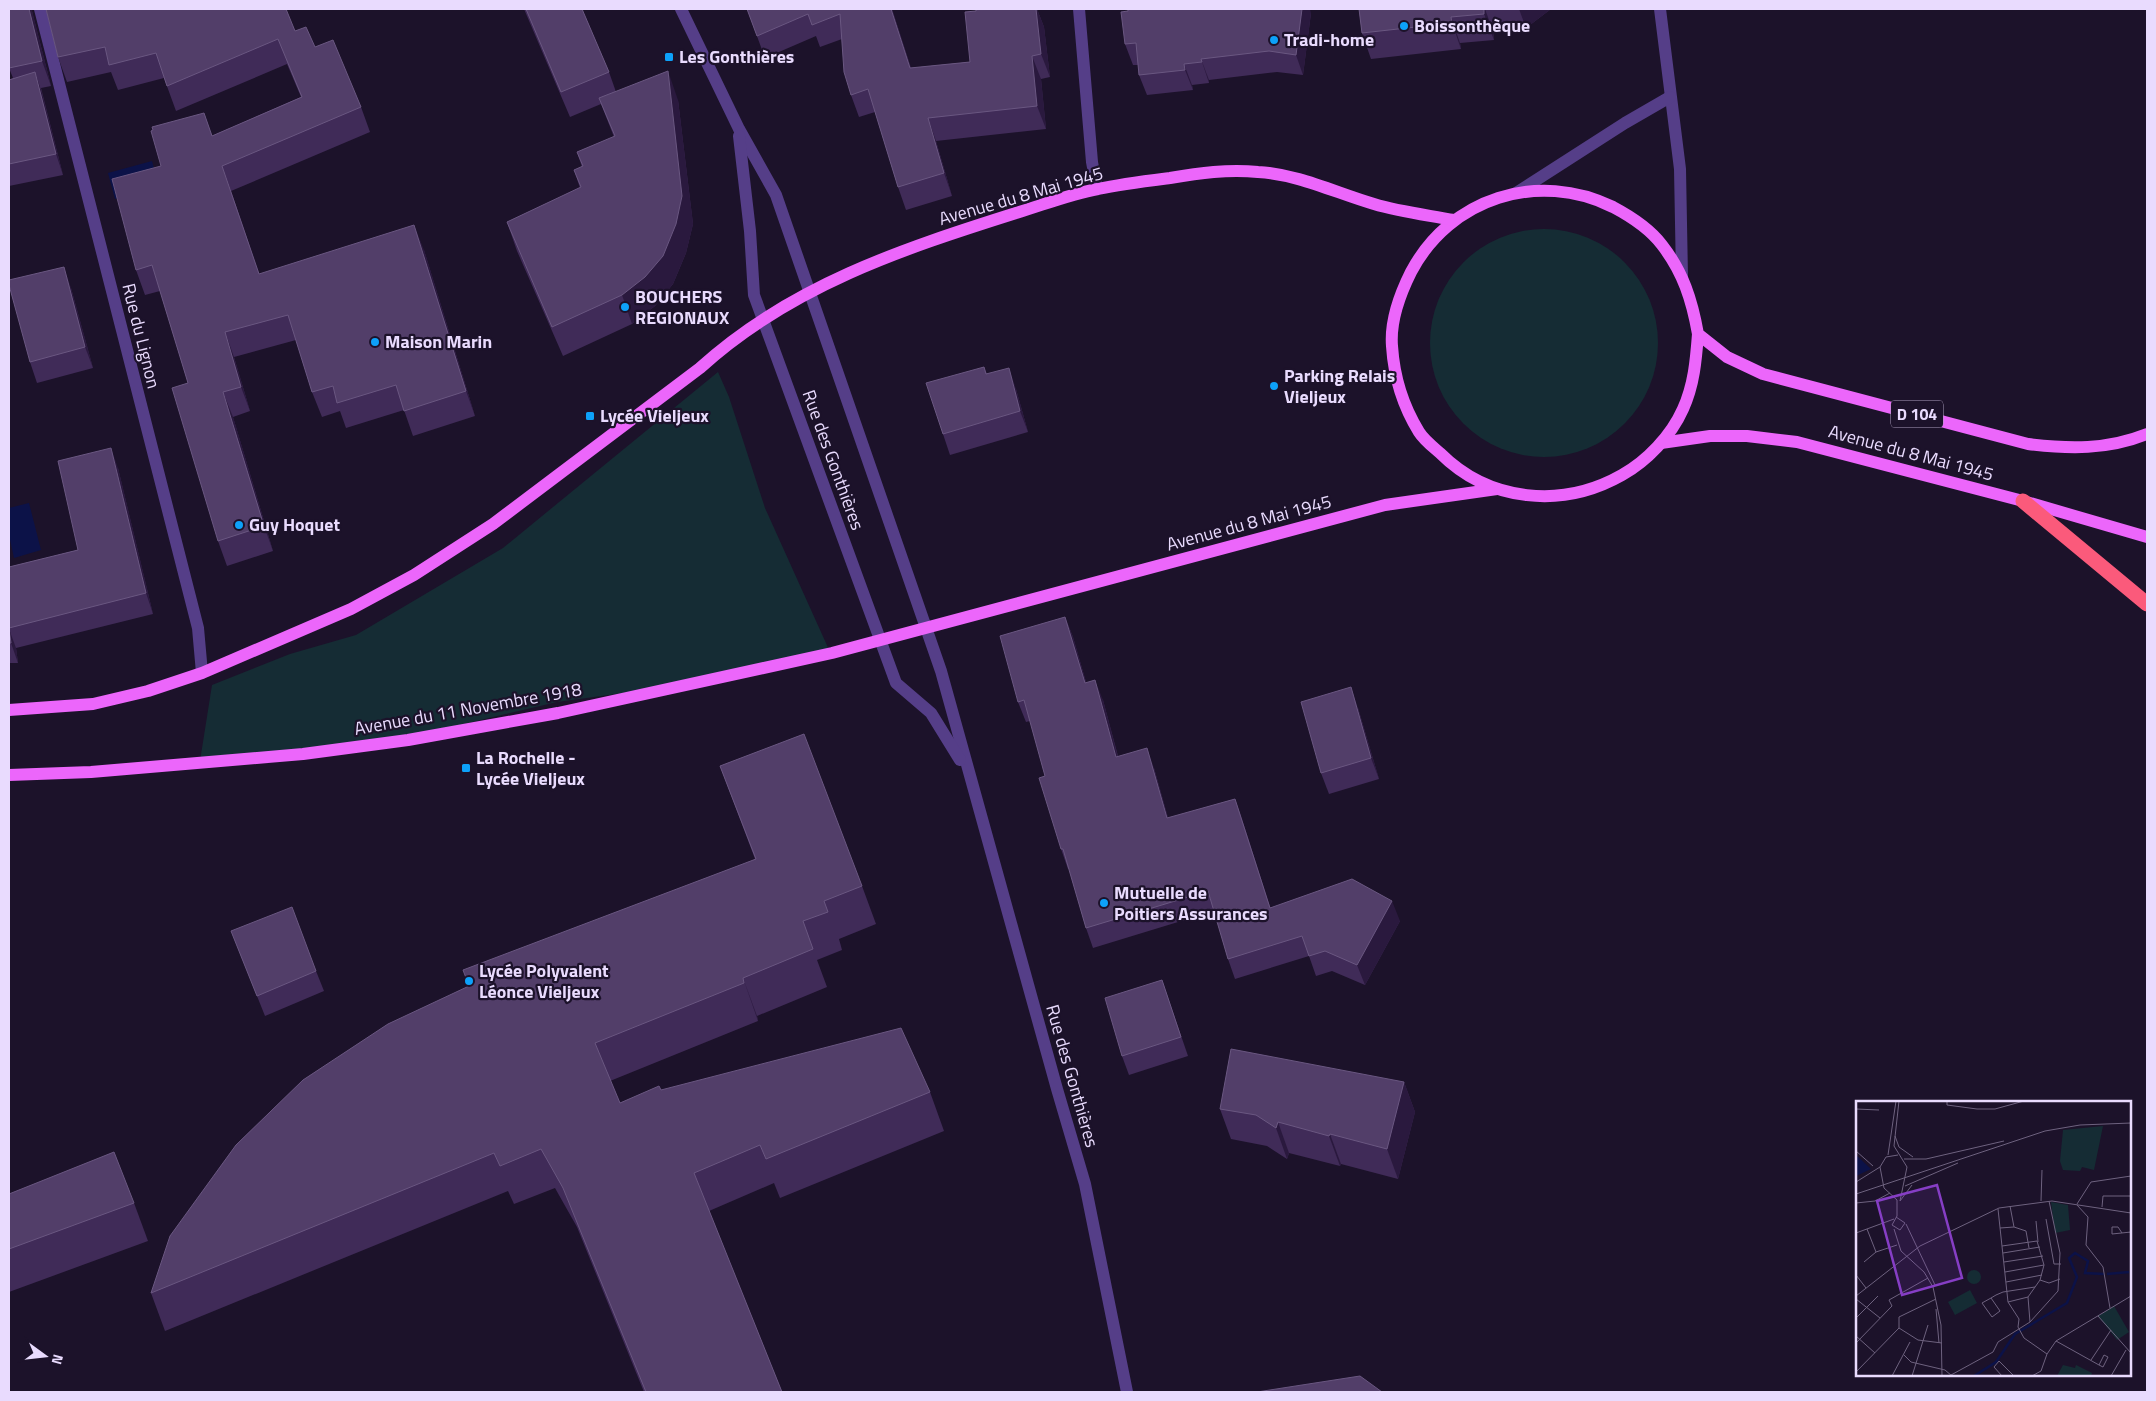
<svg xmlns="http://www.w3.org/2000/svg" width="2156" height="1401" viewBox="0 0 2156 1401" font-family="'Titillium Web',sans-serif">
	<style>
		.green { fill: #152c34 }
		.water { fill: #0c1248 }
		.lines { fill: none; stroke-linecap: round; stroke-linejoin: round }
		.minor { stroke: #553e88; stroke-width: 12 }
		.major { stroke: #ec66fb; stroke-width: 12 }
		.highway { stroke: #fb5a7b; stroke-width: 15 }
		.wall { fill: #402b58 }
		.shaded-wall { fill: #2a193e }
		.building { fill: #523e69; stroke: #6a5781 }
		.poi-dot { fill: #0da1f9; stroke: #1c122a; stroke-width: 2 }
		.labels { text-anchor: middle; stroke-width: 4.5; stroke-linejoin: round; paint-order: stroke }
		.shield { fill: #1c122a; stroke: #ac9fbe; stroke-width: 1 }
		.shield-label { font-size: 16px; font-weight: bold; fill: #e9dbfe }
		.poi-label { font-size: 18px; font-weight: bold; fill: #e9dbfe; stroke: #1c122a; text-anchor: start }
		.street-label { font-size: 18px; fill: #e9dbfe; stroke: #1c122a }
		.inset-river { fill: none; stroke: #0c1248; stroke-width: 2.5 }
		.inset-road { fill: none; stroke: #6e627f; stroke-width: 1 }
		.view { fill: #863ec5; fill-opacity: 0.15; stroke: #863ec5; stroke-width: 2.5 }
		.inset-edge { fill: none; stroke: #e9dbfe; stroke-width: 2.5 }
	</style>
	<rect width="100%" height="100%" fill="#1c122a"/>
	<!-- green -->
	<g class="green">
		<circle cx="1544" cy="343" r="114"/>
		<polygon points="718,372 729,397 765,508 830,652 712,681 557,702 413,736 200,761 212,685 290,654 356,635 503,548"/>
	</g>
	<!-- water -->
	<g class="water">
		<polygon points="152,161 159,187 115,199 108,173"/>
		<polygon points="29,503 41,550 14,558 9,535 9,508"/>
	</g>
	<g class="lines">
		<!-- minor -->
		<g class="minor">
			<polyline points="40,9 198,628 202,673"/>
			<polyline points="681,9 739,129 776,195 941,671 1057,1089 1085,1184 1127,1392"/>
			<polyline points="1079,9 1092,162 1097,189"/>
			<polyline points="1660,9 1680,169 1682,277"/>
			<polyline points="739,136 750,231 754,295 896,683 931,713 960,760"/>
			<polyline points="1516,193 1625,123 1670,97"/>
		</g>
		<!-- major -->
		<g class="major">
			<path d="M 1698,334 C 1696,360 1694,385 1683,409 C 1671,436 1647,461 1622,475 C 1562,509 1489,502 1440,453 C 1433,447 1424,440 1419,432 C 1403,406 1394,377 1392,346 C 1390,321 1400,294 1411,272 C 1450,198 1538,170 1613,207 C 1630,216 1650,229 1662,245 C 1683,272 1692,300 1698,334 L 1727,357 L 1763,374 L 2028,444 C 2069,449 2107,450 2147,434"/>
			<polyline points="1661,443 1710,436 1747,436 1797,442 2023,501 2147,537"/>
			<path d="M 9,710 L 93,704 L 148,691 L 202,673 L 351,609 L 414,575 L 493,524 L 700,368 C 790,286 902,249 1016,213 C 1043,205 1070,194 1098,189 C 1121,184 1146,181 1170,178 C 1199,173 1228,169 1258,172 C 1298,174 1336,193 1374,204 C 1400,212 1428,215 1454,220"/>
			<polyline points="9,775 91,772 303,754 408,740 558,713 832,653 1385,505 1497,489"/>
		</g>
		<!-- highway -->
		<polyline class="highway" points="2023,501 2147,604"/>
	</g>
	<!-- wall -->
	<g class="wall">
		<polygon points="46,9 295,31 315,47 361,107 370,132 231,191 259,274 424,250 475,416 413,436 404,410 346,428 340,411 322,417 312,392 296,340 234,357 250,411 233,417 273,551 227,566 218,541 188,383 160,291 145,295 136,270 161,166 204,113 212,136 301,97 287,64 176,111 164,78 118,90 111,72 67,82 58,57"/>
		<polygon points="524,9 582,9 609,72 616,92 678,100 693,224 686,253 673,284 655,306 632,324 563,356 517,251 507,222 580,188 574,170 582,167 577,152 614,137 601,104 570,117"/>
		<polygon points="747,9 892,9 911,68 970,62 976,11 976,9 1037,9 1044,27 1050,77 1041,79 1046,129 936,141 952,196 906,210 898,187 875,112 859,117 851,95 842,39 820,47 816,36 765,58"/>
		<polygon points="1359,9 1551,9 1526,28 1493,31 1494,40 1460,43 1461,49 1371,59 1362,33"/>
		<polygon points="32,11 51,86 41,88 63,175 9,186 9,80 13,78 9,68"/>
		<polygon points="1128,11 1311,13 1303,75 1277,72 1209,80 1209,83 1192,85 1193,90 1147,95 1139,75 1138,65 1133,65 1125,44"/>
		<polygon points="71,288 93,368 37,383 30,362"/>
		<polygon points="984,367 987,374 1016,389 1028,432 950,455 943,434"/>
		<polygon points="118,468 153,614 16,648 18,663 9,663 9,567 78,550"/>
		<polygon points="1065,617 1073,637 1086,682 1103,700 1118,756 1154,768 1168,818 1235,799 1242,819 1270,907 1400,921 1365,985 1332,971 1316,976 1309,956 1235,979 1228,959 1214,911 1093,948 1086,928 1069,869 1068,869 1061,849 1045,776 1030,721 1026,722 1018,702"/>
		<polygon points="1358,708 1379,779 1329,794 1321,773"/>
		<polygon points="720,766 862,886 876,924 839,939 842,950 817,960 827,987 757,1016 758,1021 610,1081 620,1103 661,1090 930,1092 944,1131 780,1198 774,1183 709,1211 782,1392 644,1392 577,1227 555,1188 514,1204 508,1191 165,1331 151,1293 755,859"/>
		<polygon points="231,931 316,971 324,991 265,1016"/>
		<polygon points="1162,980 1188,1056 1129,1075 1122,1056"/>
		<polygon points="1404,1082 1415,1112 1398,1179 1341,1164 1340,1166 1289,1153 1287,1159 1267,1146 1231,1139 1220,1109"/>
		<polygon points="9,1194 134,1203 148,1241 9,1292"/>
	</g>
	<!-- shaded-wall -->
	<g class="shaded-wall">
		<polygon points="29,9 33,9 32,11 51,86 42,61"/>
		<polygon points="891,9 892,9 918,91 910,68"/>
		<polygon points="1036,9 1037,9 1044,27 1050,77 1041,54"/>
		<polygon points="1302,9 1310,9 1311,13 1303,75 1296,55"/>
		<polygon points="1484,9 1485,9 1493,31 1494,40 1484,14"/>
		<polygon points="1519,9 1551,9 1526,28"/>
		<polygon points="1451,17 1460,43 1461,49 1452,23"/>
		<polygon points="1032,56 1041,79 1046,129 1037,106"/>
		<polygon points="1201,59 1209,80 1209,83"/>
		<polygon points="1184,64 1192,85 1193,90 1185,70"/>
		<polygon points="668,71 678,100 693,224 686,253 673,284 655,306 632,324 622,295"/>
		<polygon points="35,72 42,93 63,175 56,154"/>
		<polygon points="928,118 936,141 952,196 944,173"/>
		<polygon points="222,166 231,191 268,299 259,274"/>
		<polygon points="414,225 424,250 475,416 466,391"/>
		<polygon points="64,267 71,288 93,368 85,347"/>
		<polygon points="225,332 234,357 250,411 241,387"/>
		<polygon points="1009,368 1016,389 1028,432 1020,411"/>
		<polygon points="223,392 233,417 273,551 264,526"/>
		<polygon points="111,448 118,468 153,614 146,593"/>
		<polygon points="1065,617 1073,637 1092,703 1085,683"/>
		<polygon points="9,629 16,648 18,663 11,643"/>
		<polygon points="1095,680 1103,700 1123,777 1116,757"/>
		<polygon points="1351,687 1358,708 1379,779 1371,758"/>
		<polygon points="1147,748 1154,768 1174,838 1167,818"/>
		<polygon points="1235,799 1242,819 1277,928 1270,908"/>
		<polygon points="1392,901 1400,921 1365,985 1357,965"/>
		<polygon points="743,978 757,1016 758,1021"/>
		<polygon points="1404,1082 1415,1112 1398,1179 1387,1149"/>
		<polygon points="1278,1122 1289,1153 1287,1159 1276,1128"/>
		<polygon points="1330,1134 1341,1164 1340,1166 1329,1136"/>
	</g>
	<!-- building -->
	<g class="building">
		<polygon points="9,9 29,9 42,61 9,68"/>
		<polygon points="46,9 286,9 295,31 306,27 315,47 333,40 361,107 222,166 259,274 414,225 466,391 404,411 396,385 337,403 333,386 312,392 288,315 225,332 241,387 223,392 264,526 218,541 172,388 188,383 152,265 136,270 112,179 161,166 151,131 153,130 152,127 204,113 212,136 302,97 278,39 167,86 156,53 109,65 105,47 58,57"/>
		<polygon points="526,9 582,9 609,72 561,92"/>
		<polygon points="747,9 891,9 910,68 970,62 965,12 976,11 976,9 1036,9 1041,54 1032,56 1037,106 928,118 944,173 898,187 868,89 851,95 844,72 840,14 812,25 808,14 757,36"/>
		<polygon points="1128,9 1302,9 1296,55 1269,51 1201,59 1202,62 1184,64 1185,70 1139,75 1136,43 1125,44 1121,12 1128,11"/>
		<polygon points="1359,9 1484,9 1484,14 1451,17 1452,23 1362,33"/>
		<polygon points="668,71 682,196 676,224 663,256 645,277 622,295 552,327 507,222 581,187 574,170 583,166 577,152 615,136 599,98"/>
		<polygon points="35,72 56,154 9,164 9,80"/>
		<polygon points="64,267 85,347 30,362 9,285 9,280"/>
		<polygon points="984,367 986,374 1009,368 1020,411 943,434 926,383"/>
		<polygon points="111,448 146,593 9,628 9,567 78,550 58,461"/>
		<polygon points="1065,617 1085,683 1095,680 1116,757 1147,748 1167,818 1235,799 1270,908 1352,879 1392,901 1357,965 1325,951 1309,956 1302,936 1228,959 1208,891 1086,928 1063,849 1061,849 1039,778 1045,776 1024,700 1018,702 1000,636"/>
		<polygon points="9,629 11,643 9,643"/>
		<polygon points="1351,687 1371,758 1321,773 1301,702"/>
		<polygon points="804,734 862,886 824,901 828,912 803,921 813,949 743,978 744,983 595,1043 620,1103 659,1086 661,1090 901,1028 930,1092 766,1159 760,1145 694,1173 782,1392 646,1392 563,1188 541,1149 500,1166 494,1153 151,1293 170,1236 236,1145 303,1080 388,1024 469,986 463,970 756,859 720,766"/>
		<polygon points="292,907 316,971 257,996 231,931"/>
		<polygon points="1162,980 1181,1037 1122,1056 1105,998"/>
		<polygon points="1231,1049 1404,1082 1387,1149 1330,1134 1329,1136 1278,1122 1276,1128 1256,1115 1220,1109"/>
		<polygon points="114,1152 134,1203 9,1249 9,1194"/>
		<polygon points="1360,1376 1382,1392 1257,1392"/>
	</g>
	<!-- markers -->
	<g class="poi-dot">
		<circle cx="1404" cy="26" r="5"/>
		<circle cx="1274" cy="40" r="5"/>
		<rect x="664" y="52" width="10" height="10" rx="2.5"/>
		<circle cx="625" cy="307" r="5"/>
		<circle cx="375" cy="342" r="5"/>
		<circle cx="1274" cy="386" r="5"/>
		<rect x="585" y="411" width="10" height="10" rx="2.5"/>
		<circle cx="239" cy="525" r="5"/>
		<rect x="461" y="763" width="10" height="10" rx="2.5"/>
		<circle cx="1104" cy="903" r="5"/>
		<circle cx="469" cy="981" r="5"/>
	</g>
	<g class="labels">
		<!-- shield labels -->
		<rect class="shield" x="1891" y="400.5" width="52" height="27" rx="4"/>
		<g class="shield-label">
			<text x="1917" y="420">D 104</text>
		</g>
		<!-- poi labels -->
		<g class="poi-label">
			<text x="1414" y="32">Boissonthèque</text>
			<text x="1284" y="46">Tradi-home</text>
			<text x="679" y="63">Les Gonthières</text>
			<text x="635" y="303">BOUCHERS<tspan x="635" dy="21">REGIONAUX</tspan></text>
			<text x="385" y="348">Maison Marin</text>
			<text x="1284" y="382">Parking Relais<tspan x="1284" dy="21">Vieljeux</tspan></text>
			<text x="600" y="422">Lycée Vieljeux</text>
			<text x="249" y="531">Guy Hoquet</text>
			<text x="476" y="764">La Rochelle -<tspan x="476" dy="21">Lycée Vieljeux</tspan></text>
			<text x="1114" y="899">Mutuelle de<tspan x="1114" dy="21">Poitiers Assurances</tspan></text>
			<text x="479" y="977">Lycée Polyvalent<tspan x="479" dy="21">Léonce Vieljeux</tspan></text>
		</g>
		<!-- street labels -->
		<g class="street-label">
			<text transform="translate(1021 196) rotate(-16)" y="6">Avenue du 8 Mai 1945</text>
			<text transform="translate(141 336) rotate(76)" y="6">Rue du Lignon</text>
			<text transform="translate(1911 453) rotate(15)" y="6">Avenue du 8 Mai 1945</text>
			<text transform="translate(833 460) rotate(70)" y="6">Rue des Gonthières</text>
			<text transform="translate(1249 523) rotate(-15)" y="6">Avenue du 8 Mai 1945</text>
			<text transform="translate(468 709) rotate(-10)" y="6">Avenue du 11 Novembre 1918</text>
			<text transform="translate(1072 1076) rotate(74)" y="6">Rue des Gonthières</text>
		</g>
	</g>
	<!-- overview -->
	<g transform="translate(1856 1101)">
		<rect width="275" height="275" fill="#1c122a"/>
		<path d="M 247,25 L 238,69 L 226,66 L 224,70 L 207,69 L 204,60 L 207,29 ZM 195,101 L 212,104 L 214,129 L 199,132 ZM111 176a7 7 0 1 1 14 0a7 7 0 1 1-14 0ZM 114,189 L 121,202 L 99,214 L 92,201 ZM 258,205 L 273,231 L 261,239 L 242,215 ZM 207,264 L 219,267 L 220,264 L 236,272 L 235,275 L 201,275 Z" fill="#152c34"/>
		<path d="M 0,54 L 15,68 L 0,75 Z" fill="#0c1248"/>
		<path class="inset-river" d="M 251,173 L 273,171M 118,275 L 140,261 L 159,233 L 211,202 L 221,176 L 213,157 L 219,152 L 232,160 L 229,172 L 248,173"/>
		<path class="inset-road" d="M 43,0 L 38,45 L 51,66 L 44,100M 91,0 L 91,4 L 121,8 L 139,8 L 168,0M 0,8 L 23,9M 39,35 L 43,46 L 57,56M 0,50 L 17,65M 32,54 L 40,0M 48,58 L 70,58 L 148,40M 0,81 L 24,66M 49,85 L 102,62M 0,93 L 189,30 L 224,24 L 275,22M 44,100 L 56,84M 185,100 L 186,69M 0,102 L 19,100 L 34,92M 221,103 L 235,81 L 275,75M 221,104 L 232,116 L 230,144 L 247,166 L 254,207M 154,105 L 158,126M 246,106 L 247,95 L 275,95M 142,108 L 152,201 L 163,218 L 162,226M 40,116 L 49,122 L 44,129 L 36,124 L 41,115 L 41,99 L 28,87 L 24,66 L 30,56 L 42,54M 190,118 L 198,163 L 205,163M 180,120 L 182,141M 50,123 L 79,184M 144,127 L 158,126 L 170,130 L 173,147M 11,128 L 20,151 L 41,144M 38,128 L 45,150 L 68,171 L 77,186 L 85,224 L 86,275M 0,132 L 38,118M 266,132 L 262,126 L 256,126 L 256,133 L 275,131M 146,145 L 181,140 L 188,164 L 184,179 L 172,196 L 152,201M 147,152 L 184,146M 8,161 L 20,151M 148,161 L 187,155M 149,171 L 188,164M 0,174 L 10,187M 184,179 L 193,182 L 204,178M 150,181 L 186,174M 0,195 L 64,145 L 143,107 L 196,100 L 275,112M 172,196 L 174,221M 135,197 L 144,210 L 136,216 L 126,202 L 135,197 L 140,194 L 147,191 L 179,186M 0,198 L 24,217M 80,208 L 83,242M 242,215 L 275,252M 0,217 L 22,195M 162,226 L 168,237 L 191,253M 43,227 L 62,239 L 86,242M 0,235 L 19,252M 200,240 L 243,264 L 247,266 L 252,256 L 248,254 L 243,264M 0,242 L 36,205 L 33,199 L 72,177M 48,254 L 55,261 L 89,269 L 96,275M 235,259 L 255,229M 0,271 L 43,227 L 43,216 L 80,198M 95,274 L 137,251 L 142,241 L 174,221 L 202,190 L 204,152 L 193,100M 36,275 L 54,241M 56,275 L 72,224M 146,275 L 138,266 L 143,260 L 158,275M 176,275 L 185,270 L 191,253 L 200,240 L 275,195M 255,275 L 270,249"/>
		<path class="view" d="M 81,84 L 106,177 L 46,194 L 21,100 Z"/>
		<rect width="275" height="275" class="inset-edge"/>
	</g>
	<!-- border -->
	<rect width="2156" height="1401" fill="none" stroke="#e9dbfe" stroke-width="20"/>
	<!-- north arrow -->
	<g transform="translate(45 1356) rotate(105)" stroke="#1c122a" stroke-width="4" paint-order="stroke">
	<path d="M0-4L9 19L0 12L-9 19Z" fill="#e9dbfe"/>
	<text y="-8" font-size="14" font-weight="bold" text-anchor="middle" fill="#e9dbfe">N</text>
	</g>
</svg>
